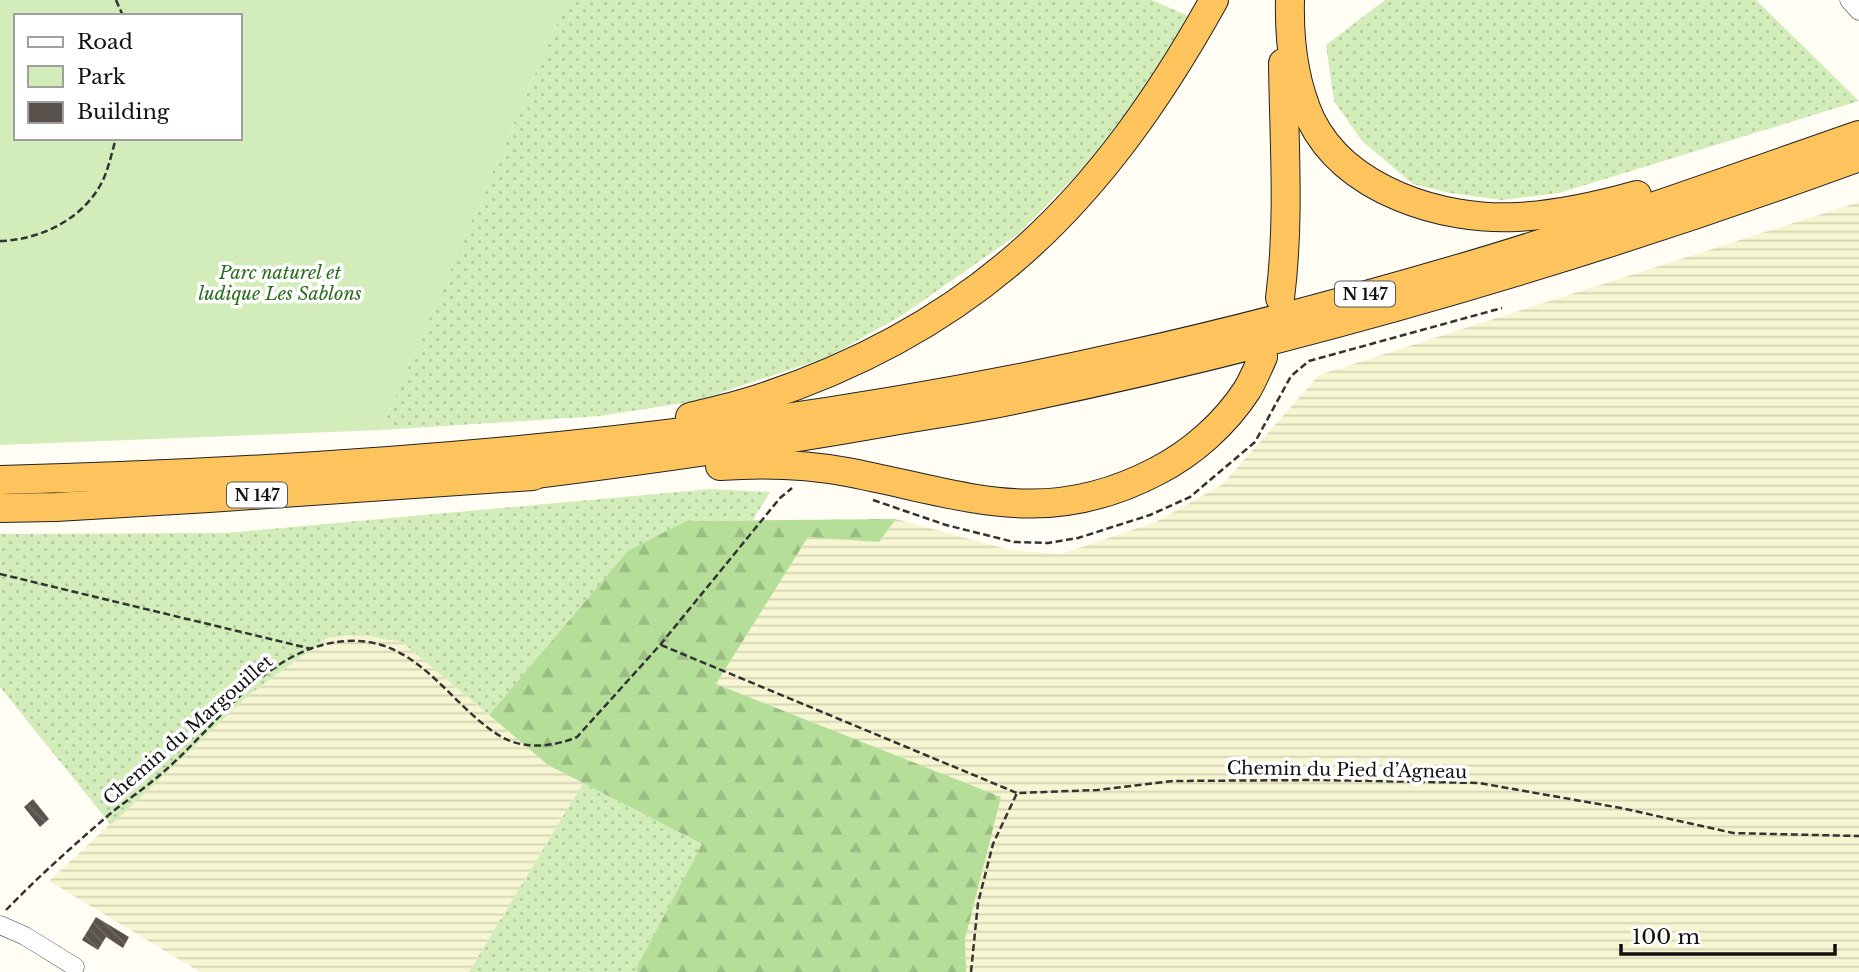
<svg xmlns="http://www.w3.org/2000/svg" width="1859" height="972" viewBox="0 0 1859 972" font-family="'Libre Baskerville',serif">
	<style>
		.farmland { fill: url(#farmland-rules) }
		.grass { fill: url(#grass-dots) }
		.forest { fill: url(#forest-firs) }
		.park { fill: #d2edba; fill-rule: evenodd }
		.building { fill: url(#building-back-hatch) }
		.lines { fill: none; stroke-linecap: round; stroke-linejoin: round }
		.minor-casing { stroke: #444; stroke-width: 19 }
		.trunk-casing { stroke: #222; stroke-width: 30 }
		.path { stroke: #333; stroke-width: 2.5; stroke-dasharray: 7 3.5; stroke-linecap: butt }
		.minor { stroke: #fff; stroke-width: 18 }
		.trunk { stroke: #fdc45d; stroke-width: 28 }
		.labels { text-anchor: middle; stroke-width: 7; stroke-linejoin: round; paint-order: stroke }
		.shield { fill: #fff; stroke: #585858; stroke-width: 2 }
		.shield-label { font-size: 16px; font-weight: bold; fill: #111 }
		.park-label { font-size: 18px; font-style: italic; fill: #296d1c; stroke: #fff }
		.street-label { font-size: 18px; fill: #111; stroke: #fff }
	</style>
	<defs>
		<pattern id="farmland-rules" width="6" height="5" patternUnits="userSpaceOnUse" patternTransform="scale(1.75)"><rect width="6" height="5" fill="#f7f6d2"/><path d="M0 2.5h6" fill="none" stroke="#d3d2b3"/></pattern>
		<pattern id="grass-dots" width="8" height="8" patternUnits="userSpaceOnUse" patternTransform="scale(1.75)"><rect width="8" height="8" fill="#d2edba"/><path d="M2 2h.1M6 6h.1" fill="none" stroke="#b3ca9f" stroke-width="1.8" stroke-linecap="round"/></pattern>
		<pattern id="forest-firs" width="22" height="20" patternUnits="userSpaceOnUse" patternTransform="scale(1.75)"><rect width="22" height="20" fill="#b5de99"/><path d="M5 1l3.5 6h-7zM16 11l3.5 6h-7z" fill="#9bbd83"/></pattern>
		<pattern id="building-back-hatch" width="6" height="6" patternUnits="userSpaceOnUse" patternTransform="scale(1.75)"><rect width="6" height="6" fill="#5a524c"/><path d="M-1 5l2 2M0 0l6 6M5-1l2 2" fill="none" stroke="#6d6662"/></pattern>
	</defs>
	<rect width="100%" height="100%" fill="#fffdf4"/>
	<!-- farmland -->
	<g class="farmland">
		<polygon points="1859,202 1859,972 966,972 965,939 1001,797 716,684 808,536 879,542 896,519 1010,550 1061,554 1156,522 1223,484 1319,375"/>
		<polygon points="357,634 402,642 548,765 583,783 469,972 200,972 49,881 250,694 327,638"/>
	</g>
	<!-- grass -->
	<g class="grass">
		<polygon points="567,0 1152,0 1195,19 1093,158 1017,235 901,316 828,357 696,401 600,416 381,430"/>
		<polygon points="1385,0 1756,0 1859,101 1559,193 1502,200 1450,193 1413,184 1362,141 1334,101 1326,45"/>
		<polygon points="710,489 770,492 753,520 686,521 628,552 489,715 402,642 357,634 327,638 250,694 111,825 0,687 0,534 227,533"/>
		<polygon points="583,783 702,844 637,969 638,972 469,972"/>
	</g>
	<!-- forest -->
	<polygon class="forest" points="896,519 879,542 808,537 716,684 1001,797 965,939 966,972 638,972 636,969 702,844 548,765 489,715 628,551 686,521"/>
	<!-- park -->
	<path class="park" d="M 0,0 L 567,0 L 381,430 L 0,445 ZM 16,16 L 240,16 L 240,138 L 16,138 Z"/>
	<!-- building -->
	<g class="building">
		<polygon points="33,799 49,819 40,827 24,807"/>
		<polygon points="96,917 129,937 123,948 106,937 98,950 82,940"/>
	</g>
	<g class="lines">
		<!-- minor casing -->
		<g class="minor-casing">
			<g id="minor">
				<polyline points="1849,0 1859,11"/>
				<polyline points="0,925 25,936 75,967"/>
			</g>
		</g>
		<!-- trunk casing -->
		<g class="trunk-casing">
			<g id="trunk">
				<path d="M 1290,0 C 1289,40 1294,83 1311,120 C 1346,191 1443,221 1517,217 C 1557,215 1598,206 1637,195"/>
				<path d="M 1280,298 C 1290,220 1284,142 1283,63"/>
				<path d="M 690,417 C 714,411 738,406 761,398 C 980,326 1104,198 1214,0"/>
				<path d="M 720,466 C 762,463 805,464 847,472 C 963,494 1043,531 1157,471 C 1192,453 1225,424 1247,390 C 1253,380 1258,368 1263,357"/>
				<path d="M 513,477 C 642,461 771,443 899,420 C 940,413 982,407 1023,398 C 1307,339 1586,257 1859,157"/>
				<path d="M 0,480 C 379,470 757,439 1128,355 C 1236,331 1345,302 1451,271 C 1589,231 1724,182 1859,135"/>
				<polyline points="0,508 56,507 209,498 533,476"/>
			</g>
		</g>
		<!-- path -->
		<g class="path">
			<polyline points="116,0 123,16"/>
			<path d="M 0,241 C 41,240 85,218 103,180 C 109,167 112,152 116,138"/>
			<polyline points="873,500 946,525 1014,542 1048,543 1078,538 1150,515 1190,497 1255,442 1291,376 1309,361 1502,308"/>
			<polyline points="0,574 312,649"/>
			<polyline points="661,645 1017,793"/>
			<path d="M 6,910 C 39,876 75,844 111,813 C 127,800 145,788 161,774 C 218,726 266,646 347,641 C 418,637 448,704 500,736 C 523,750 553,747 577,737 L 660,645 L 780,498 L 792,488"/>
			<polyline points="971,972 978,903 993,844 1017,793 1098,790 1173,781 1320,780 1479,783 1621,808 1733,833 1859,836"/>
		</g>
		<!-- minor -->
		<use href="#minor" class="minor"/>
		<!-- trunk -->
		<use href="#trunk" class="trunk"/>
	</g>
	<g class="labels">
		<!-- shield labels -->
		<g class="shield">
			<rect x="1335" y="281.5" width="60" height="25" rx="5"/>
			<rect x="227" y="482.5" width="60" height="25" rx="5"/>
		</g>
		<g class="shield-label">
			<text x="1365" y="300">N 147</text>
			<text x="257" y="501">N 147</text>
		</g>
		<!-- park labels -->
		<g class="park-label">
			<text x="280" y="279">Parc naturel et<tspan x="280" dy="21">ludique Les Sablons</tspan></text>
		</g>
		<!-- street labels -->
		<g class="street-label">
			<text transform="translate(188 730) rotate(-41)" y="6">Chemin du Margouillet</text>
			<text transform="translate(1347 770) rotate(1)" y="6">Chemin du Pied d’Agneau</text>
		</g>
	</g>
	<!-- legend -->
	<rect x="14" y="14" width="228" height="126" fill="#ffffff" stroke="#a0a0a0" stroke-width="2"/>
	<rect x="28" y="37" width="35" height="10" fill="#ffffff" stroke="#a0a0a0" stroke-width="2"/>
	<text x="77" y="49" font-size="21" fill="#111111">Road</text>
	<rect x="28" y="66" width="35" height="21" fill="#d2edba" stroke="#a0a0a0" stroke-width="2"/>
	<text x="77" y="84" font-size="21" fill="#111111">Park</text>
	<rect x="28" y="102" width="35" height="21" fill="#5a524c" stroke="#a0a0a0" stroke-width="2"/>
	<text x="77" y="119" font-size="21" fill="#111111">Building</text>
	<!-- scale -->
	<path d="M1621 944v10h214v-10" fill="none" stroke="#111111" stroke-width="3.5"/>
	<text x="1632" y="944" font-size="21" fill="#111111" stroke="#ffffff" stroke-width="5" paint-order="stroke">100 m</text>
</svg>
